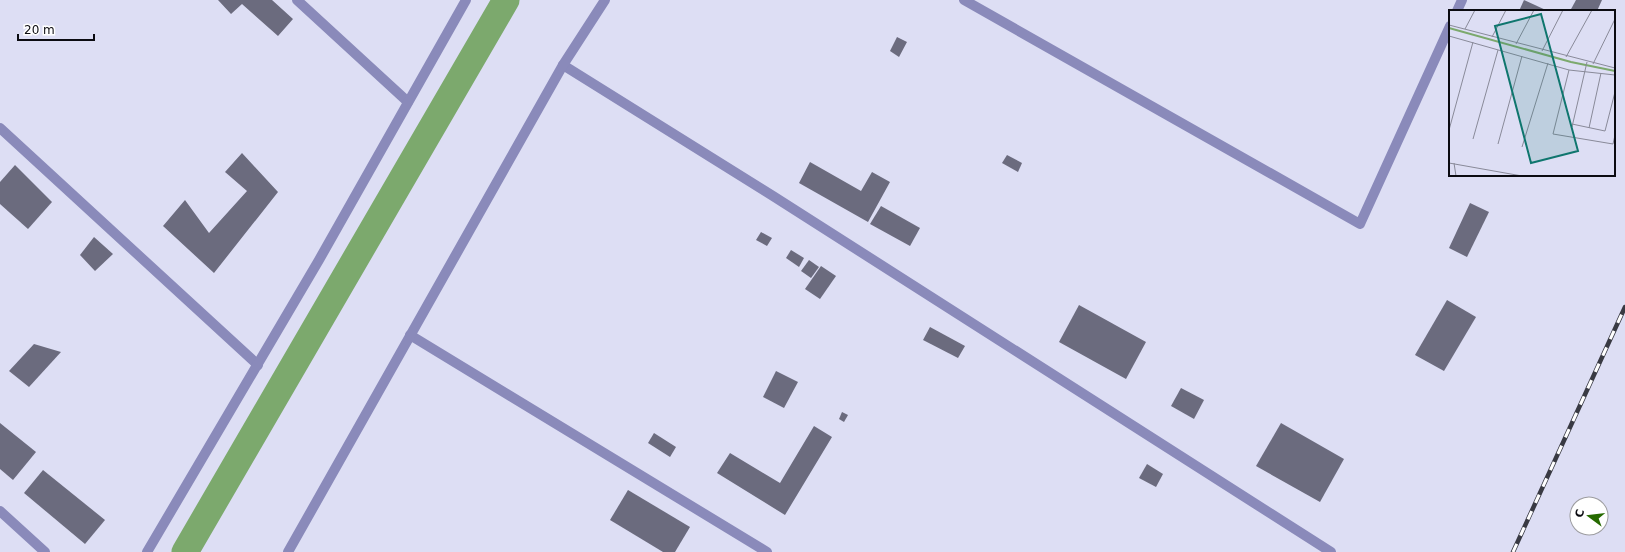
<svg xmlns="http://www.w3.org/2000/svg" width="1625" height="552" viewBox="0 0 1625 552" font-family="'DejaVu Sans',sans-serif">
	<style>
		.lines { fill: none; stroke-linecap: round; stroke-linejoin: round }
		.canal { stroke: #7ca96d; stroke-width: 27 }
		.building { fill: #6b6b7e }
		.street { stroke: #8a8aba; stroke-width: 10 }
		.rail-casing { stroke: #393a43; stroke-width: 4.5 }
		.rail { stroke: #fff; stroke-width: 3; stroke-dasharray: 9; stroke-linecap: butt }
		.inset-river { fill: none; stroke: #7ca96d; stroke-width: 2 }
		.inset-road { fill: none; stroke: #898a99; stroke-width: 1 }
		.view { fill: #0f766e; fill-opacity: 0.15; stroke: #0f766e; stroke-width: 2 }
		.inset-edge { fill: none; stroke: #0b0b11; stroke-width: 2 }
	</style>
	<rect width="100%" height="100%" fill="#dddef4"/>
	<g class="lines">
		<!-- canal -->
		<polyline class="canal" points="185,552 506,0"/>
	</g>
	<!-- building -->
	<g class="building">
		<polygon points="218,0 272,0 293,19 278,36 242,4 231,14"/>
		<polygon points="1524,0 1548,11 1519,11"/>
		<polygon points="1576,0 1602,0 1597,11 1570,11"/>
		<polygon points="897,37 907,42 899,57 890,51"/>
		<polygon points="242,153 278,192 214,273 163,226 185,200 209,233 247,191 225,172"/>
		<polygon points="1007,155 1022,163 1018,172 1002,163"/>
		<polygon points="810,162 861,191 872,172 890,182 868,222 799,183"/>
		<polygon points="15,165 52,202 28,229 0,204 0,182"/>
		<polygon points="1470,203 1489,212 1467,257 1449,248"/>
		<polygon points="881,206 920,228 910,246 870,224"/>
		<polygon points="761,232 772,238 767,246 756,240"/>
		<polygon points="94,237 113,254 95,271 80,255"/>
		<polygon points="791,250 804,258 799,267 786,258"/>
		<polygon points="809,260 819,267 811,278 801,271"/>
		<polygon points="821,266 836,276 820,299 805,289"/>
		<polygon points="1447,300 1476,317 1444,371 1415,355"/>
		<polygon points="1079,305 1146,342 1126,379 1059,342"/>
		<polygon points="930,327 965,346 958,358 923,340"/>
		<polygon points="34,344 61,352 29,387 9,371"/>
		<polygon points="776,371 798,382 784,408 763,397"/>
		<polygon points="1181,388 1204,400 1194,419 1171,406"/>
		<polygon points="842,412 848,415 844,422 839,419"/>
		<polygon points="0,423 36,452 13,480 0,469"/>
		<polygon points="1281,423 1344,459 1320,502 1256,466"/>
		<polygon points="814,426 832,437 785,515 717,473 730,453 780,483"/>
		<polygon points="654,433 676,447 670,457 648,443"/>
		<polygon points="1147,464 1163,474 1156,487 1139,478"/>
		<polygon points="43,470 105,520 85,544 24,493"/>
		<polygon points="628,490 690,527 675,552 663,552 610,520"/>
	</g>
	<g class="lines">
		<!-- street -->
		<g class="street">
			<polyline points="297,0 408,102"/>
			<polyline points="964,0 1360,224 1450,26"/>
			<polyline points="1457,11 1462,0"/>
			<polyline points="563,65 773,196 1331,552"/>
			<polyline points="0,128 258,365"/>
			<polyline points="410,335 767,552"/>
			<polyline points="0,511 45,552"/>
			<polyline points="147,552 319,260 466,0"/>
			<polyline points="288,552 563,65 605,0"/>
		</g>
		<!-- rail casing -->
		<g class="rail-casing">
			<polyline id="rail" points="1513,552 1625,307"/>
		</g>
		<!-- rail -->
		<use href="#rail" class="rail"/>
	</g>
	<!-- overview -->
	<g transform="translate(1449 10)">
		<rect width="166" height="166" fill="#dddef4"/>
		<path class="inset-river" d="M 0,18 L 122,52 L 166,61"/>
		<path class="inset-road" d="M 0,15 L 166,58M 16,19 L 26,0M 0,26 L 120,60 L 166,65M 43,27 L 57,0M 67,34 L 85,0M 93,41 L 114,0M 117,47 L 143,0M 144,54 L 166,9M 120,60 L 104,124 L 164,134 L 166,125M 123,114 L 156,121 L 166,82M 123,117 L 138,52M 140,118 L 152,63M 0,120 L 24,32M 24,129 L 49,40M 49,134 L 73,46M 73,137 L 99,53M 0,153 L 73,166M 5,153 L 7,166"/>
		<path class="view" d="M 92,4 L 129,141 L 82,153 L 46,16 Z"/>
		<rect width="166" height="166" class="inset-edge"/>
	</g>
	<!-- north arrow -->
	<g transform="translate(1589 516) rotate(285)"><circle r="19" fill="#ffffff" stroke="#9d9da0"/>
	<path d="M0-3L7 15L0 10L-7 15Z" fill="#266a00"/>
	<text y="-6" font-size="11" font-weight="bold" text-anchor="middle" fill="#0b0b11">С</text>
	</g>
	<!-- scale -->
	<path d="M18 34v6h76v-6" fill="none" stroke="#0b0b11" stroke-width="2"/>
	<text x="24" y="34" font-size="12" fill="#0b0b11" stroke="#ffffff" stroke-width="3" paint-order="stroke">20 m</text>
</svg>
